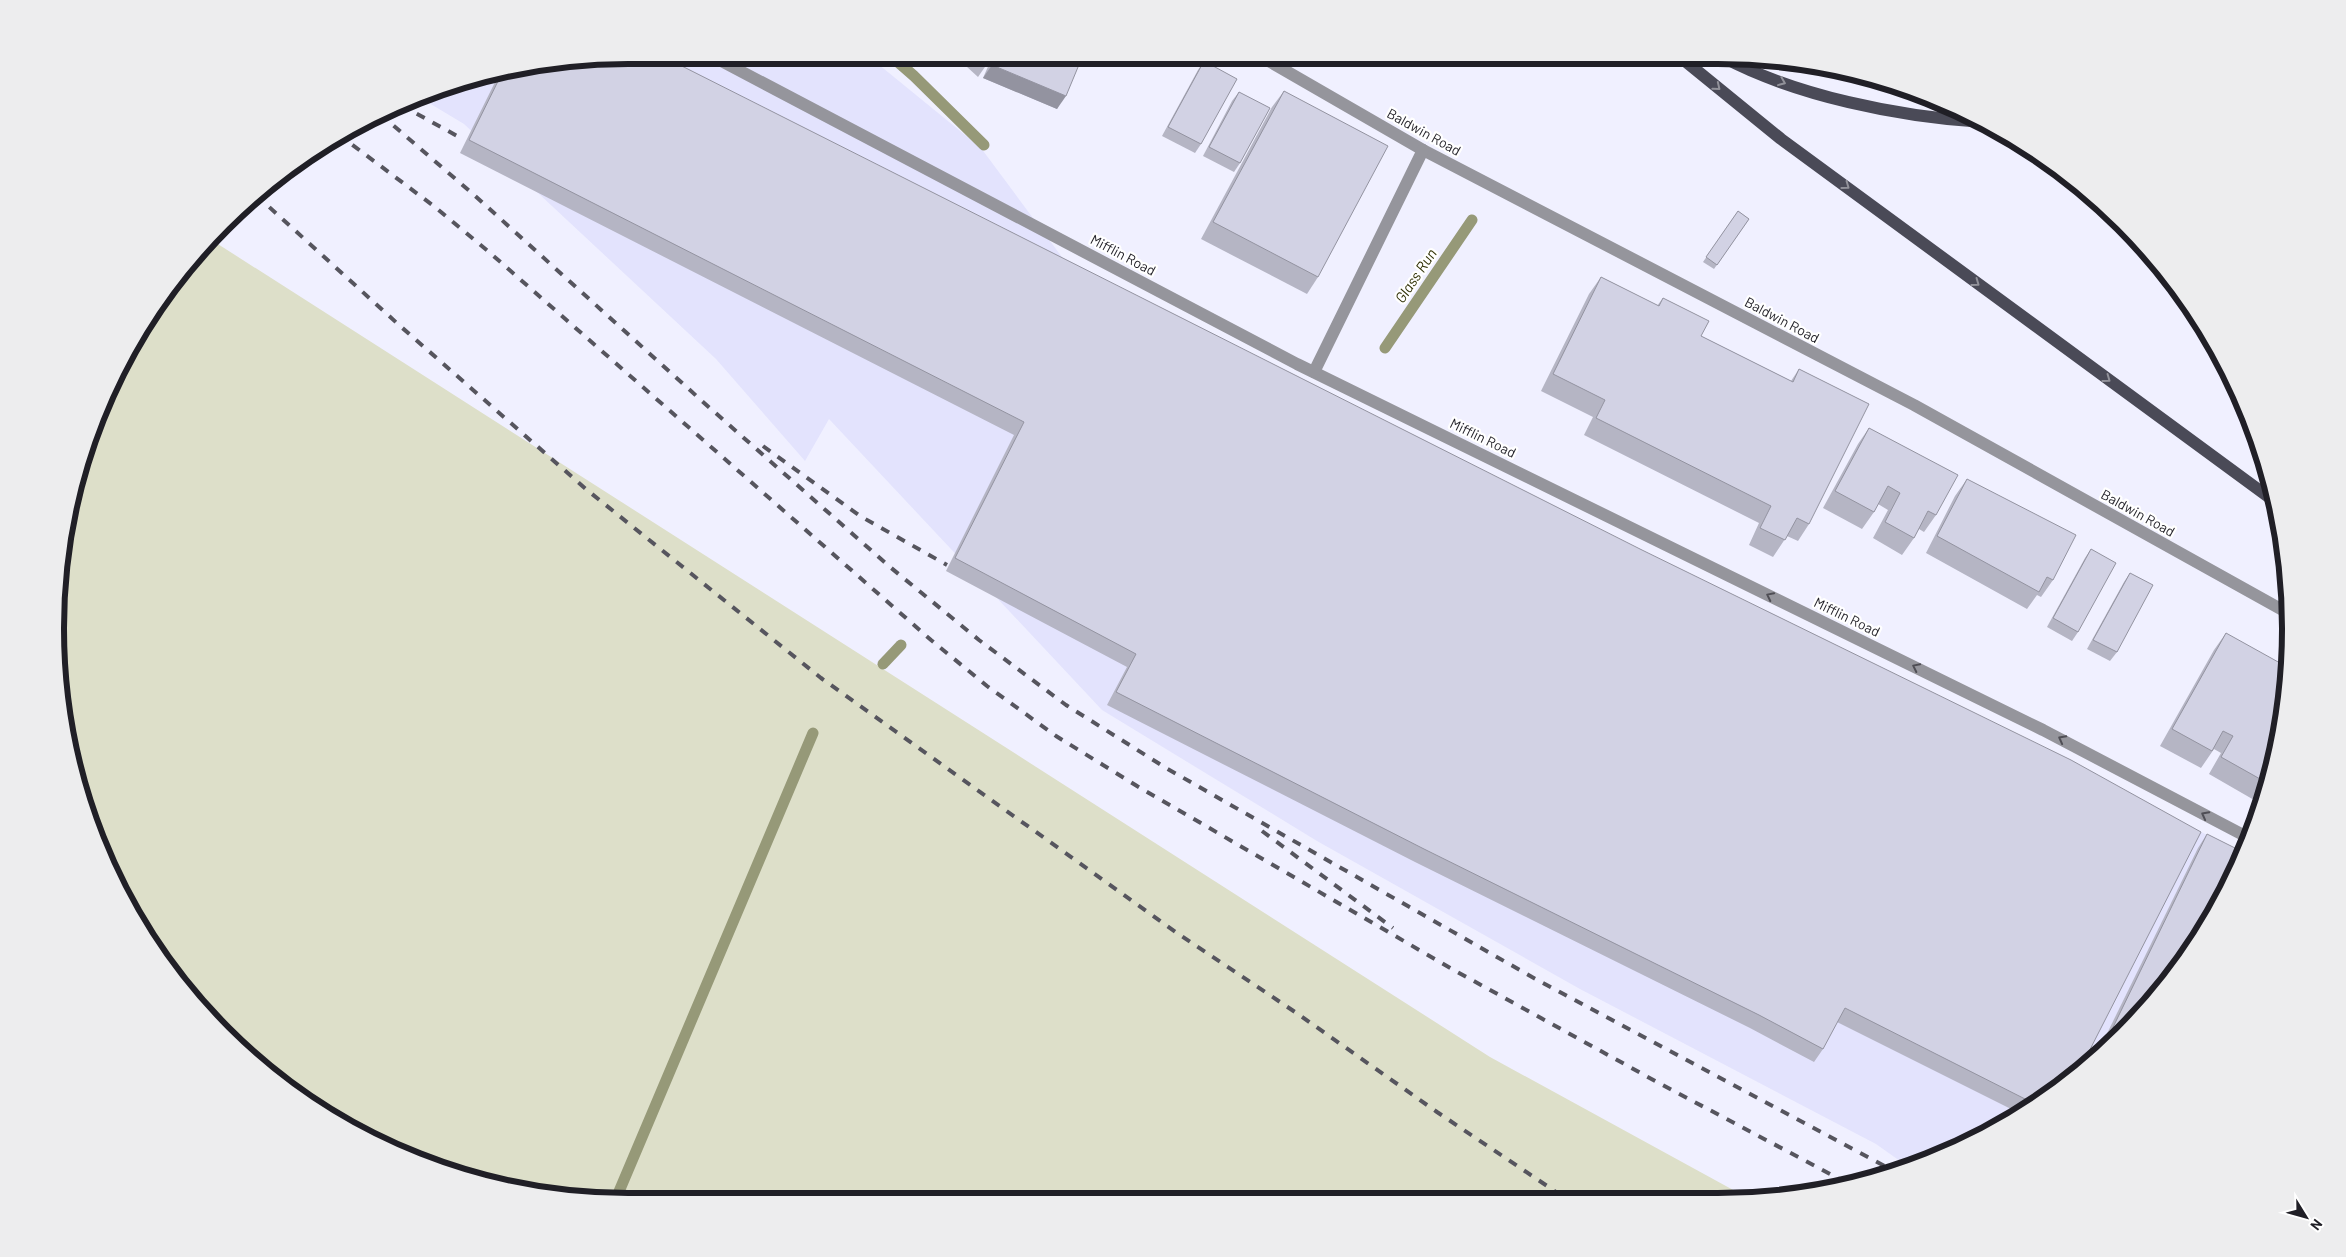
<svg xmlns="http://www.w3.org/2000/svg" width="2346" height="1257" viewBox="0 0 2346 1257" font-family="Barlow,sans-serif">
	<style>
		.built { fill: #e3e3fd }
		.green { fill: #dddfc9 }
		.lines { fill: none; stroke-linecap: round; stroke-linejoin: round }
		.stream { stroke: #969978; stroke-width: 11 }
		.minor { stroke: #95959c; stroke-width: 12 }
		.major { stroke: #4a4a57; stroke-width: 12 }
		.rail { stroke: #56555e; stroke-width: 4; stroke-dasharray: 9 9; stroke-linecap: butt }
		.wall { fill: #b5b5c4 }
		.shaded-wall { fill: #9393a0 }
		.building { fill: #d2d2e4; stroke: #9393a0 }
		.oneway { stroke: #92929a }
		.oneway2 { stroke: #4f4e55 }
		.labels { text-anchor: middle; stroke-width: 4.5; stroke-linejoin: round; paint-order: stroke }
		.street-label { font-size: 14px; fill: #201f26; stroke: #fff }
		.water-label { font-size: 15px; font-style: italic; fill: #313207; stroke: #fff }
		.rim { fill: none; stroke: #201f26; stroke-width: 6 }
	</style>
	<rect width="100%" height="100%" fill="#f0f0ff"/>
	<!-- built -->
	<polygon class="built" points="628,55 867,55 981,148 1079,280 1632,547 2243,853 2232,882 2149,1006 2066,1084 1937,1158 1907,1166 1876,1144 1580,989 1317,841 1102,710 829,419 805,461 716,359 464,124 419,97 444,86 517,66"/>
	<!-- green -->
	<polygon class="green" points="210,239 1490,1057 1746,1197 591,1201 480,1183 375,1143 280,1084 223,1034 152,947 99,848 74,777 56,666 56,591 74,480 99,409 151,310 198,250"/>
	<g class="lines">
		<!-- stream -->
		<g class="stream">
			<polyline points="890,55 914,76 984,145"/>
			<polyline points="1385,348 1472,220"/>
			<polyline points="883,664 901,645"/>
			<polyline points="615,1201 813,733"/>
		</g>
		<!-- minor -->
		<g class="minor">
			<polyline points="710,55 1297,364 2043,730 2249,838"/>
			<polyline points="1260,56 1423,150 1914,405 2288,613"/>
			<polyline points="1314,372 1423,150"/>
		</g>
		<!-- major -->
		<g class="major">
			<polyline points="1679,56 1781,139 2274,501"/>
			<path d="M 1721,56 C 1795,96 1900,117 1983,122"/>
		</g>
		<!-- rail -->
		<g class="rail">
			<polyline points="401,105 459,137"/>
			<polyline points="380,114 473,194 702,401 890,567 979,640 1066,705 1166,768 1532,977 1892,1170"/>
			<polyline points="338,134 435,207 489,252 931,640 987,686 1056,736 1137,786 1452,969 1657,1082 1847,1183"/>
			<polyline points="256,195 399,325 587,490 821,678 1177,933 1298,1014 1437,1112 1565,1198"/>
			<polyline points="763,446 860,516 947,565"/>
			<polyline points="1262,831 1393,928"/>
		</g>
	</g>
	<!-- wall -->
	<g class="wall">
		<polygon points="954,55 990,55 987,64 978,77"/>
		<polygon points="993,55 1083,55 1057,109 983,78"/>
		<polygon points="1204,61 1201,144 1195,153 1162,136 1198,70"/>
		<polygon points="517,66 2066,1084 2017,1112 1837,1022 1823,1049 1814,1062 1750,1028 1415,862 1107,705 1127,667 946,571 1014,435 460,153 501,70"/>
		<polygon points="1284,91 1318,277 1307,294 1201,239 1272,107"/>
		<polygon points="1239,92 1240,163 1234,172 1203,156 1232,101"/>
		<polygon points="1738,211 1749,219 1714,269 1703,262"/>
		<polygon points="1601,277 1657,306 1663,298 1701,336 1791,381 1799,369 1809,524 1798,541 1787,536 1773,557 1749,545 1759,523 1584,435 1593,417 1541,391 1589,294"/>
		<polygon points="1869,428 1936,515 1924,532 1919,529 1914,538 1902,555 1873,538 1888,510 1878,504 1874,512 1862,529 1823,508 1858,444"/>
		<polygon points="1967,479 2053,580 2041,597 2037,595 2027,609 1926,553 1955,496"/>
		<polygon points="2091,549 2078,632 2072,641 2047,627 2085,558"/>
		<polygon points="2130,573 2117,652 2110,661 2087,649 2124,582"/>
		<polygon points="2226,633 2266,755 2271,777 2261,804 2209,774 2221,753 2214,749 2201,768 2160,746 2214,650"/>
		<polygon points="2207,834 2149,1006 2096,1056 2198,848"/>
	</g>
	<!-- shaded-wall -->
	<polygon class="shaded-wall" points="992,65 1066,96 1057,109 983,78"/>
	<!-- building -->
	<g class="building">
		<polygon points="628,55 660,55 1642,550 2071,760 2201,832 2078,1073 2066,1084 2033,1103 1845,1008 1823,1049 1759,1015 1424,849 1116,692 1136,654 955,558 1024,422 469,140 504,69 517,66"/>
		<polygon points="977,55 990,55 987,64"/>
		<polygon points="997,55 1083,55 1066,96 992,65"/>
		<polygon points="1204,61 1237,79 1201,144 1168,127"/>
		<polygon points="1284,91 1388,146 1318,277 1213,222"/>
		<polygon points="1239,92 1270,108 1240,163 1209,147"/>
		<polygon points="1738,211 1749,219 1717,265 1706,257"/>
		<polygon points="1601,277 1659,306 1663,298 1709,321 1701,336 1793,382 1799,369 1869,404 1809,524 1797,518 1785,540 1760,528 1771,506 1596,418 1605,400 1553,374"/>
		<polygon points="1869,428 1958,475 1936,515 1928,511 1914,538 1885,522 1900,493 1888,486 1874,512 1835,491"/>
		<polygon points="1967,479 2076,535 2053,580 2047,577 2039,592 1937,536"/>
		<polygon points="2091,549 2116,563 2078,632 2053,618"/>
		<polygon points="2130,573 2153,585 2117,652 2093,640"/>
		<polygon points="2226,633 2289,668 2279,733 2266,755 2274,759 2271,777 2269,784 2221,757 2233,736 2223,731 2212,751 2172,729"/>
		<polygon points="2207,834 2243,852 2232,882 2149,1006 2101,1052"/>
	</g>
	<!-- one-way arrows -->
	<defs><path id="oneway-chevron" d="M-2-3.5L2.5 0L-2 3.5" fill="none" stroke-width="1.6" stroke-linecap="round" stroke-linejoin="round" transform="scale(1.25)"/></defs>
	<g class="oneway">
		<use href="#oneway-chevron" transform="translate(1782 82) rotate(22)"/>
		<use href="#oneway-chevron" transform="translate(1717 87) rotate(39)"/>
		<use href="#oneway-chevron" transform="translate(1846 186) rotate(36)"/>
		<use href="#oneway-chevron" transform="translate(1976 283) rotate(36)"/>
		<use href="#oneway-chevron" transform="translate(2107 379) rotate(36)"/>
	</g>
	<g class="oneway2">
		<use href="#oneway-chevron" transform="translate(1770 596) rotate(-154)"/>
		<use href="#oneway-chevron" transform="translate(1916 667) rotate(-154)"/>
		<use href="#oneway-chevron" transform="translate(2062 739) rotate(-152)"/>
		<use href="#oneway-chevron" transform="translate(2205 815) rotate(-152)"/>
	</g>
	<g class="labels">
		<!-- street labels -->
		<g class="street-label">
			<text transform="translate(1424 132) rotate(29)" y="5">Baldwin Road</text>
			<text transform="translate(1123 255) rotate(28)" y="5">Mifflin Road</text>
			<text transform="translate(1782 320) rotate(28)" y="5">Baldwin Road</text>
			<text transform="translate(1483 438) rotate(26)" y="5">Mifflin Road</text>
			<text transform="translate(2138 513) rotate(29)" y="5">Baldwin Road</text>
			<text transform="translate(1847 617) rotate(26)" y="5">Mifflin Road</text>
		</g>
		<!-- water labels -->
		<g class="water-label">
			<text transform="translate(1416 276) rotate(-56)" y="5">Glass Run</text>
		</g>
	</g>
	<!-- crop -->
	<path d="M0 0H2346V1257H0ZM628 64H1718A564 564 0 0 1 2282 628V629A564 564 0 0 1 1718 1193H628A564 564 0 0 1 64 629V628A564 564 0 0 1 628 64Z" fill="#ededee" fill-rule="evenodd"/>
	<path class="rim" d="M628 64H1718A564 564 0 0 1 2282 628V629A564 564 0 0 1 1718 1193H628A564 564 0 0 1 64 629V628A564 564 0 0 1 628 64Z"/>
	<!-- north arrow -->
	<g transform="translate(2306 1217) rotate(127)" stroke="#ffffff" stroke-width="4" paint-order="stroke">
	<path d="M0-4L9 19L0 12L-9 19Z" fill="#201f26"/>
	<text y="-8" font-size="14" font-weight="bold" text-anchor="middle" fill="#201f26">N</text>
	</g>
</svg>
